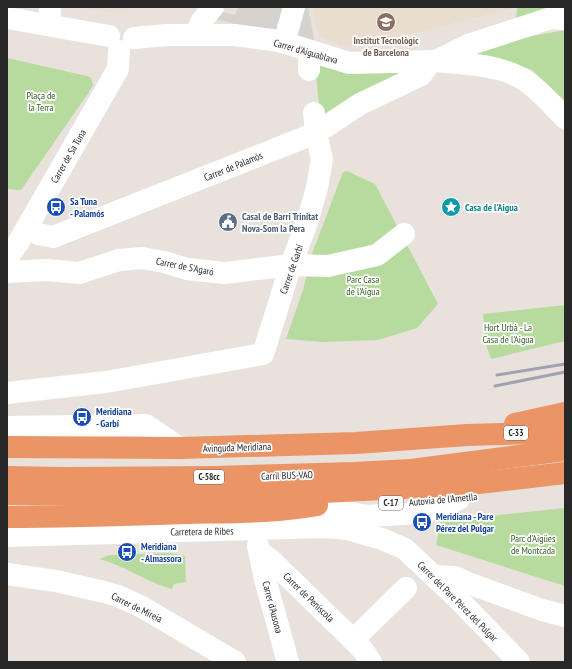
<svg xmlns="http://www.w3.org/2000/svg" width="572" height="669" viewBox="0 0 572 669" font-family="'PT Sans Narrow',sans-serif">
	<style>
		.education { fill: #e9ddcd }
		.green { fill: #b7da9e }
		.plaza { fill: #d6d2ce }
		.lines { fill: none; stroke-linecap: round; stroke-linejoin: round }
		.minor { stroke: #fff; stroke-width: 22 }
		.highway { stroke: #eb9465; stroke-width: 22 }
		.rail { stroke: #9fa3b0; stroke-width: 3 }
		.labels { text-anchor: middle; stroke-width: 3.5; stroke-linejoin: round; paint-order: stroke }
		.shield { fill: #fff; stroke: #686868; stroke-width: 1 }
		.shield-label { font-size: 9px; font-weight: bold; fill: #282828 }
		.education-label { font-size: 10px; font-weight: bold; fill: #785e54; stroke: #fff }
		.street-label { font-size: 10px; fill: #282828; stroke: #fff }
		.park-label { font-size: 10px; fill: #325c21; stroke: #fff }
		.transit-label { font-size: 10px; font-weight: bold; fill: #164399; stroke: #fff; text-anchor: start }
		.culture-label { font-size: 10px; font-weight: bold; fill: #0d838f; stroke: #fff; text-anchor: start }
		.service-label { font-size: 10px; font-weight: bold; fill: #4e5e75; stroke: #fff; text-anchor: start }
	</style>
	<rect width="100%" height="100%" fill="#e9e2dc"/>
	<!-- education -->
	<g class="education">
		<polygon points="82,7 131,7 127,11 114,13"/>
		<polygon points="312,7 517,7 359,47 340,45 319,37"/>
	</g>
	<!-- green -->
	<g class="green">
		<polygon points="517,7 565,7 565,11 516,21"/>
		<polygon points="565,30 565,101 531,69 469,54 522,38"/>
		<polygon points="7,58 87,76 91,78 93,85 89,92 21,190 7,189"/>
		<polygon points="315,65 355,73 403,73 321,124"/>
		<polygon points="347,171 375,184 438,304 417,328 378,340 323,342 286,339 303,290 313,251 343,172"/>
		<polygon points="565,305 565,341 491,359 485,342 483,314"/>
		<polygon points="565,508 565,586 436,545 441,521"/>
		<path d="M 169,553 L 185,556 L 186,582 L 174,584 L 172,589 C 146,582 124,565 99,559 L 110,555 Z"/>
	</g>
	<!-- plaza -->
	<polygon class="plaza" points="239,7 308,7 315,44 215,19 221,11 234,15"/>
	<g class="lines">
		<!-- minor -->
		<g class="minor">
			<polyline points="7,18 109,36"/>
			<polyline points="49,25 50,7"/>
			<polyline points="196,35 201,22 213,7"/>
			<polyline points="134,38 168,35 235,35 279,41 349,63 436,61 468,45 551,18 565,19"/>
			<polyline points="284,43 294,7"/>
			<polyline points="309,61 309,70"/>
			<path d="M 436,61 C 464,64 496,64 521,78 C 538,88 551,104 565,118"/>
			<polyline points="38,234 53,237 316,133 360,104 421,75 431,61"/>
			<polyline points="7,258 18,243 118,69 119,51"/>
			<polyline points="7,272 47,270 79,273 119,260 142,258 164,262 187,269 225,273 291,265 328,266 377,255 404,234"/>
			<polyline points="7,393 106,382 263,354 291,265 307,222 317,188 322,159 316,133 314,113"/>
			<polyline points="7,427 146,425 180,448"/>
			<polyline points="324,507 366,516 422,513 459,499"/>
			<polyline points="7,536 325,527 347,529 382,539 405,549 458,599 519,662"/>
			<polyline points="258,546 265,579 288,662"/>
			<polyline points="260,552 272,561 353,640 363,650 371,662"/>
			<polyline points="7,574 56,581 104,592 118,596 142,607 235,662"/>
			<polyline points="434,576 455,577 468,583 542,610 565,616"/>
			<polyline points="353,640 406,588"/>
		</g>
		<!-- highway -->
		<g class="highway">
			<polyline points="515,424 565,413"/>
			<polyline points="7,447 180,448 356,443 467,435 565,432"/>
			<polyline points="7,477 66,478 214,477 354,473 411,470 565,450"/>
			<polyline points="7,494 153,496 263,495 462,485 565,473"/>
			<path d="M 7,517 C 67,517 127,515 186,513 C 230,512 274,513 317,505"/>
		</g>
		<!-- rail -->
		<g class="rail">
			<polyline points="497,375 565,364"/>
			<polyline points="495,386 565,372"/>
		</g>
	</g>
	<!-- icons -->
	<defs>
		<g id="school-disc" transform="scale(1)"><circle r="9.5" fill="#8d6e63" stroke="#fff"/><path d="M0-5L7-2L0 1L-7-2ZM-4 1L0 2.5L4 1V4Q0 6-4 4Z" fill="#fff"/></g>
		<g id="bus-disc" transform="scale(1)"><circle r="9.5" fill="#1a4fb4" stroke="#fff"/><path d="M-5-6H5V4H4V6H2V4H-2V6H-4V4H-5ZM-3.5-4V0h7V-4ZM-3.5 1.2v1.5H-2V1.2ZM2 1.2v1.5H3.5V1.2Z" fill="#fff"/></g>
		<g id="sight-disc" transform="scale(1)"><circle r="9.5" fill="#0f9aa8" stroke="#fff"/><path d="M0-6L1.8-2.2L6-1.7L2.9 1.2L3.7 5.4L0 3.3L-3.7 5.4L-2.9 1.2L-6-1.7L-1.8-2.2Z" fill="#fff"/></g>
		<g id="civic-disc" transform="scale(1)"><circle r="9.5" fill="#5c6f8a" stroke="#fff"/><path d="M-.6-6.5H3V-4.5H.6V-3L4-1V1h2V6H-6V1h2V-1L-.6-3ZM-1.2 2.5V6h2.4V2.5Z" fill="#fff"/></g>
	</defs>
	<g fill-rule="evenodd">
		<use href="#school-disc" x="386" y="22"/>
		<use href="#bus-disc" x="56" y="207"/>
		<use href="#sight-disc" x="451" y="207"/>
		<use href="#civic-disc" x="228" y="222"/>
		<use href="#bus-disc" x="82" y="417"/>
		<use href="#bus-disc" x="422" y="522"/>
		<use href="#bus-disc" x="127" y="552"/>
	</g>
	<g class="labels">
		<!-- shield labels -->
		<g class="shield">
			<rect x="504" y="426" width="24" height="14" rx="3"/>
			<rect x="194" y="470" width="30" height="14" rx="3"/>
			<rect x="379" y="496" width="24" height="14" rx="3"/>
		</g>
		<g class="shield-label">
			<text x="516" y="436">C-33</text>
			<text x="209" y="480">C-58cc</text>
			<text x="391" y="506">C-17</text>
		</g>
		<!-- education labels -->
		<g class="education-label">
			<text x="386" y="44">Institut Tecnològic<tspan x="386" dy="12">de Barcelona</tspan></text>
		</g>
		<!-- street labels -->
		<g class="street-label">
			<text transform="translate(306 51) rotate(16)" y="4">Carrer d'Aiguablava</text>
			<text transform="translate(68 156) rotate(-60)" y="4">Carrer de Sa Tuna</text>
			<text transform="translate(233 166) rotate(-22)" y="4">Carrer de Palamós</text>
			<text transform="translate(185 266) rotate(11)" y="4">Carrer de S'Agaró</text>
			<text transform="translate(291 269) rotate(-71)" y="4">Carrer de Garbí</text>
			<text transform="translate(237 447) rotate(-2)" y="4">Avinguda Meridiana</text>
			<text transform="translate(287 475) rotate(-2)" y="4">Carril BUS-VAO</text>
			<text transform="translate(443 499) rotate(-5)" y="4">Autovia de l'Ametlla</text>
			<text transform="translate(202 531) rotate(-1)" y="4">Carretera de Ribes</text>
			<text transform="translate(309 597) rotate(44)" y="4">Carrer de Peníscola</text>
			<text transform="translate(458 601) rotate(45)" y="4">Carrer del Pare Pérez del Pulgar</text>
			<text transform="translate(137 607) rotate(26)" y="4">Carrer de Mireia</text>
			<text transform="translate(273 607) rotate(75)" y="4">Carrer d'Ausona</text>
		</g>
		<!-- park labels -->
		<g class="park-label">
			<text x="41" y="99">Plaça de<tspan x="41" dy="12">la Terra</tspan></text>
			<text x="363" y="283">Parc Casa<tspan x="363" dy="12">de l'Aigua</tspan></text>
			<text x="508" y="331">Hort Urbà - La<tspan x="508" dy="12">Casa de l'Aigua</tspan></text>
			<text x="533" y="542">Parc d'Aigües<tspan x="533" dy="12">de Montcada</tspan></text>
		</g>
		<!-- transit labels -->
		<g class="transit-label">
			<text x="70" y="205">Sa Tuna<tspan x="70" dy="12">- Palamós</tspan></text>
			<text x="96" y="415">Meridiana<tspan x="96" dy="12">- Garbí</tspan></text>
			<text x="436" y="520">Meridiana - Pare<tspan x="436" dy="12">Pérez del Pulgar</tspan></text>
			<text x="141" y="550">Meridiana<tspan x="141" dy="12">- Almassora</tspan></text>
		</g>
		<!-- culture labels -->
		<g class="culture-label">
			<text x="465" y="211">Casa de l'Aigua</text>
		</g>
		<!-- service labels -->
		<g class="service-label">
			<text x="242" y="220">Casal de Barri Trinitat<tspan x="242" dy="12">Nova-Som la Pera</tspan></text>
		</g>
	</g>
	<!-- border -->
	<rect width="572" height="669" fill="none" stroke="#282828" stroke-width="16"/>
</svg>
